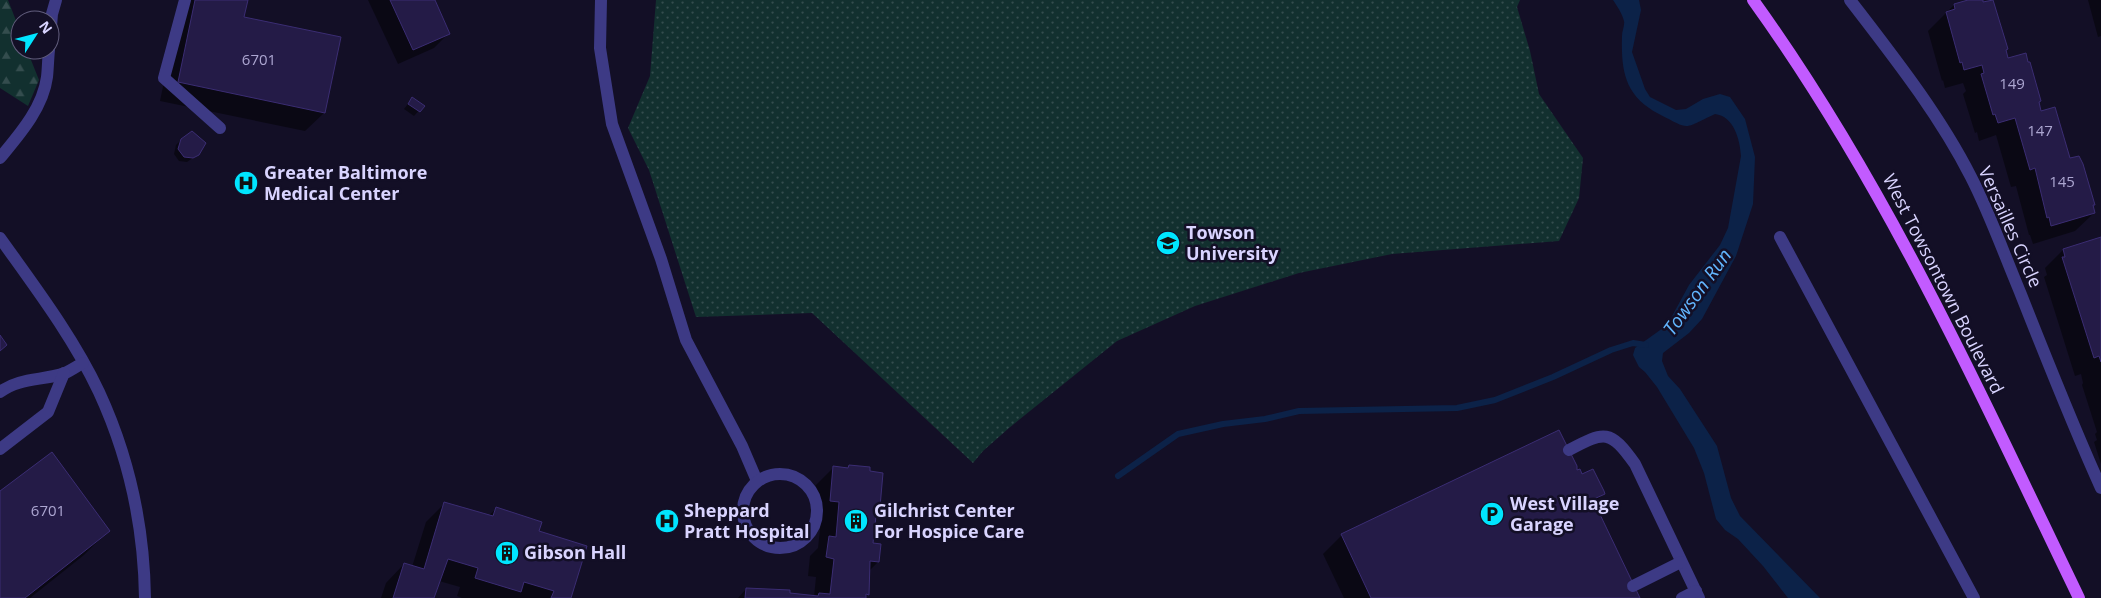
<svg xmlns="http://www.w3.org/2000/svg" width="2101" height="598" viewBox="0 0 2101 598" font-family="'Open Sans',sans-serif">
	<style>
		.grass { fill: url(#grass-dots) }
		.forest { fill: url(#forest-firs) }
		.water { fill: #0c2248 }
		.shadow { fill: #0007 }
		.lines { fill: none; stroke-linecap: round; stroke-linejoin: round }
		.stream { stroke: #0c2248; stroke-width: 6 }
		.building { fill: #241b47; stroke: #3b2d73 }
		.minor { stroke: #3d3a85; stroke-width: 12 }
		.major { stroke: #c25bff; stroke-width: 12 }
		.labels { text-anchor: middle; stroke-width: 5; stroke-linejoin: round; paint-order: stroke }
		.number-label { font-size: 15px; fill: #aca6d1 }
		.poi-label { font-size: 18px; font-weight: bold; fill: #d9d4ff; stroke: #130f26; text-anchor: start }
		.street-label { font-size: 18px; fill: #d9d4ff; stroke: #130f26 }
		.water-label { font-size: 19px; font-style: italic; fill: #62b6ff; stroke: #130f26 }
	</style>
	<defs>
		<pattern id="grass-dots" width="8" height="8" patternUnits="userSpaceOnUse" patternTransform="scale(1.25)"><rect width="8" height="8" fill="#12302f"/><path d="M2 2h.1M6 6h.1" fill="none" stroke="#344d4e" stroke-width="1.8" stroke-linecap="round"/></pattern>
		<pattern id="forest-firs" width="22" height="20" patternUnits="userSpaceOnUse" patternTransform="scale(1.25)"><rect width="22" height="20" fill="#12302f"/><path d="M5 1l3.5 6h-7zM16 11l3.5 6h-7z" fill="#344d4e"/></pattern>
	</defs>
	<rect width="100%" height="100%" fill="#130f26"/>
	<!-- grass -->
	<polygon class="grass" points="656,0 1520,0 1517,7 1530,51 1539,94 1583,158 1579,198 1559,241 1392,254 1299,273 1195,306 1117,341 1009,428 983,451 973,463 812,313 696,317 649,170 628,128 650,76"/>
	<!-- forest -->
	<polygon class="forest" points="0,0 8,0 20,31 20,50 27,50 39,80 28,106 0,88"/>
	<!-- water -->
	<path class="water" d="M 1613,0 L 1639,0 L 1641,10 L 1632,52 L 1645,89 L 1650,97 L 1676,110 L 1686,109 L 1703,99 L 1720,94 L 1730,97 L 1745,119 L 1755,157 L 1753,204 L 1736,256 L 1702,319 L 1689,333 L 1663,353 L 1662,361 L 1668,376 L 1680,389 L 1717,446 L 1731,498 L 1740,516 L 1820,598 L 1788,598 L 1763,566 L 1738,539 L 1725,530 L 1716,519 L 1704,473 L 1694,448 L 1657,387 L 1645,372 L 1639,367 L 1633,355 L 1635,348 L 1663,328 L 1671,318 L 1689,285 L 1720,245 L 1728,228 L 1741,156 C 1740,140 1734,116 1715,114 C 1682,129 1692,131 1659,114 C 1625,96 1621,72 1622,36 C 1622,31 1625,25 1624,21 C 1622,13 1617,6 1613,0 Z"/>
	<!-- shadow -->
	<g class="shadow">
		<polygon points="184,0 247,0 243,18 324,113 305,131 160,101 180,4"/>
		<polygon points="368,0 434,0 449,33 434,48 398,64"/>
		<polygon points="1973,0 1981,0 2007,60 2040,101 2038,103 2041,112 2069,160 2092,206 2094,213 2075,231 2033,244 2030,235 2029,235 2016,186 2011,187 1996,135 1979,141 1977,132 1975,133 1963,94 1966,91 1963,83 1945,88 1943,80 1942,81 1928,31 1954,5"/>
		<polygon points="2088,0 2101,0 2101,36 2098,37"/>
		<polygon points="412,99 423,106 414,116 404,109"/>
		<polygon points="181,140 198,154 187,162 179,161 174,154 176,145"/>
		<polygon points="2101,239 2101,464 2094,442 2097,440 2095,434 2097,432 2082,385 2083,383 2081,374 2075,376 2044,277 2047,275 2045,268 2063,250"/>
		<polygon points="849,466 879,506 875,510 871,544 878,562 869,571 868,594 865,598 738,598 746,589 814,597 816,577 808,576 810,556 818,548 821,520 812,519 815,486 834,467 846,469"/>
		<polygon points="1576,472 1603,494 1594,503 1638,598 1344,598 1323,554 1342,535"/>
		<polygon points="0,492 108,531 84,555 30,598 0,598"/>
		<polygon points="445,503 488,516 496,509 538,532 570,598 462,598 457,596 460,587 439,581 434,598 381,598 386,583 404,564 412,567 426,522"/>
	</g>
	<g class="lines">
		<!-- stream -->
		<polyline class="stream" points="1118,476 1178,434 1223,424 1265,419 1299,411 1457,408 1495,400 1553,377 1611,350 1633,343 1646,345"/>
	</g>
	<!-- building -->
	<g class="building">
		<polygon points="195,0 248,0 244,17 341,37 325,113 178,82"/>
		<polygon points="390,0 435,0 450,34 413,50"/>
		<polygon points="1968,0 1983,0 1983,2 1993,0 2008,49 2006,50 2008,58 2026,53 2028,62 2030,62 2041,101 2039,102 2041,111 2055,107 2070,158 2079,156 2083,164 2095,205 2093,205 2095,213 2051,226 2049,217 2047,218 2035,168 2030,170 2015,118 1998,123 1995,114 1993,115 1981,74 1984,73 1982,65 1964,70 1962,62 1960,63 1946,12 1955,9 1954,4"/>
		<polygon points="412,97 425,106 420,112 408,104"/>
		<polygon points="192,131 206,143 199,155 193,158 184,157 178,149 181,139"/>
		<polygon points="2101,237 2101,362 2099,356 2094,358 2062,257 2065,257 2063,249"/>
		<polygon points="0,335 7,345 0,351"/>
		<polygon points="1559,430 1577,466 1577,470 1580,469 1582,474 1593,469 1604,491 1605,494 1594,499 1595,504 1640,598 1371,598 1341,534"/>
		<polygon points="52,452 110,531 25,598 0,598 0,491"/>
		<polygon points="849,465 870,467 870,471 883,473 880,507 877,507 873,543 881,544 879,562 870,561 869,595 866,594 866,598 745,598 746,588 790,590 790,593 818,596 819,593 830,594 834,559 826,557 829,536 836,537 839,502 830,501 833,466 848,468"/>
		<polygon points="444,502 493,516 496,507 542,522 539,531 587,546 571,598 551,598 554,591 524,582 521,592 475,578 478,568 448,559 434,598 393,598 404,563 424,569"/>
	</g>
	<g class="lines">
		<!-- minor -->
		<g class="minor">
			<polyline points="185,0 164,78 220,128"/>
			<polyline points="601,0 600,48 612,124 661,259 686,340 742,446 757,481"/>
			<path d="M 1850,0 C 1893,56 1939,114 1971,177 C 1990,214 2004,254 2020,292 C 2046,358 2072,424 2101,488"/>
			<polyline points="50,38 52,14 56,0"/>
			<path d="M 0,158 C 19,135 43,108 47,77 C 48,68 48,59 49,50"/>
			<polyline points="1780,237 1974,598"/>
			<path d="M 0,238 C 35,287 73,337 99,392 C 129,457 144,526 145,598"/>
			<path d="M 0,392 C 20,377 43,381 65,373 C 72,370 77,366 83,363"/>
			<polyline points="0,449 48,412 64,373"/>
			<path d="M 1569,450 C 1605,431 1610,429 1635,464 L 1699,598"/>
			<circle cx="780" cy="511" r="37"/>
			<polyline points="1633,586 1681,562"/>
			<polyline points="1682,598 1696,591"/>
		</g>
		<!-- major -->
		<path class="major" d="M 1753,0 C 1887,186 1980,393 2079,598"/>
	</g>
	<!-- icons -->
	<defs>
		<g id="hospital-disc" transform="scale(1.25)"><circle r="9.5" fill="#00e5ff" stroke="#130f26"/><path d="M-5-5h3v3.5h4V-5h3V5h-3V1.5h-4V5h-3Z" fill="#111"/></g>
		<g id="university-disc" transform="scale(1.25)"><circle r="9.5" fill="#00e5ff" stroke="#130f26"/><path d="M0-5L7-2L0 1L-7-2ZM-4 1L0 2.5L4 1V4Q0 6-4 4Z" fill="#111"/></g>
		<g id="parking-disc" transform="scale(1.25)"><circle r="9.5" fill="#00e5ff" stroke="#130f26"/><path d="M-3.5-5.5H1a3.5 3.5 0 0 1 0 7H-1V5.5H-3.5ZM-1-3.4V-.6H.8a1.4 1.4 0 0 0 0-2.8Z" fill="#111"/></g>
		<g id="building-disc" transform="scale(1.25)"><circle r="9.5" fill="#00e5ff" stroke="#130f26"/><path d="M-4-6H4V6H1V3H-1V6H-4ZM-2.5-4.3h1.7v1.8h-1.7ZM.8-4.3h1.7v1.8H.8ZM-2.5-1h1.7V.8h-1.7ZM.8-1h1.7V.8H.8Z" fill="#111"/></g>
	</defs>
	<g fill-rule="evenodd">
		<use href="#hospital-disc" x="246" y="183"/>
		<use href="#university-disc" x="1168" y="243"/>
		<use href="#parking-disc" x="1492" y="514"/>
		<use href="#hospital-disc" x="667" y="521"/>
		<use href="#building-disc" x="856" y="521"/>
		<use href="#building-disc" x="507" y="553"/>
	</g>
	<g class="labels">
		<!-- number labels -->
		<g class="number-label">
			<text x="259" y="65">6701</text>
			<text x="2012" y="89">149</text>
			<text x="2040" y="136">147</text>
			<text x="2062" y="187">145</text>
			<text x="48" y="516">6701</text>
		</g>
		<!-- poi labels -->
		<g class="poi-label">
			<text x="264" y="179">Greater Baltimore<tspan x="264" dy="21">Medical Center</tspan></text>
			<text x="1186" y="239">Towson<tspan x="1186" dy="21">University</tspan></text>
			<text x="1510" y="510">West Village<tspan x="1510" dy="21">Garage</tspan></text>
			<text x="684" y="517">Sheppard<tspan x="684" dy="21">Pratt Hospital</tspan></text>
			<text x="874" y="517">Gilchrist Center<tspan x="874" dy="21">For Hospice Care</tspan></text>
			<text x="524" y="559">Gibson Hall</text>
		</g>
		<!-- street labels -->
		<g class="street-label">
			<text transform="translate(2010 227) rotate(66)" y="6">Versailles Circle</text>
			<text transform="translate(1943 284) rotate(63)" y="6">West Towsontown Boulevard</text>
		</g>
		<!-- water labels -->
		<g class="water-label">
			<text transform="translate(1697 292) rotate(-54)" y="7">Towson Run</text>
		</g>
	</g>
	<!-- north arrow -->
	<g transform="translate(35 35) rotate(54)"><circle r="24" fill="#130f26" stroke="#625e7d"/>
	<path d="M0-4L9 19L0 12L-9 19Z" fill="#00e5ff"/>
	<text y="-8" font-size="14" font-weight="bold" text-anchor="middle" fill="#d9d4ff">N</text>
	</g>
</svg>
